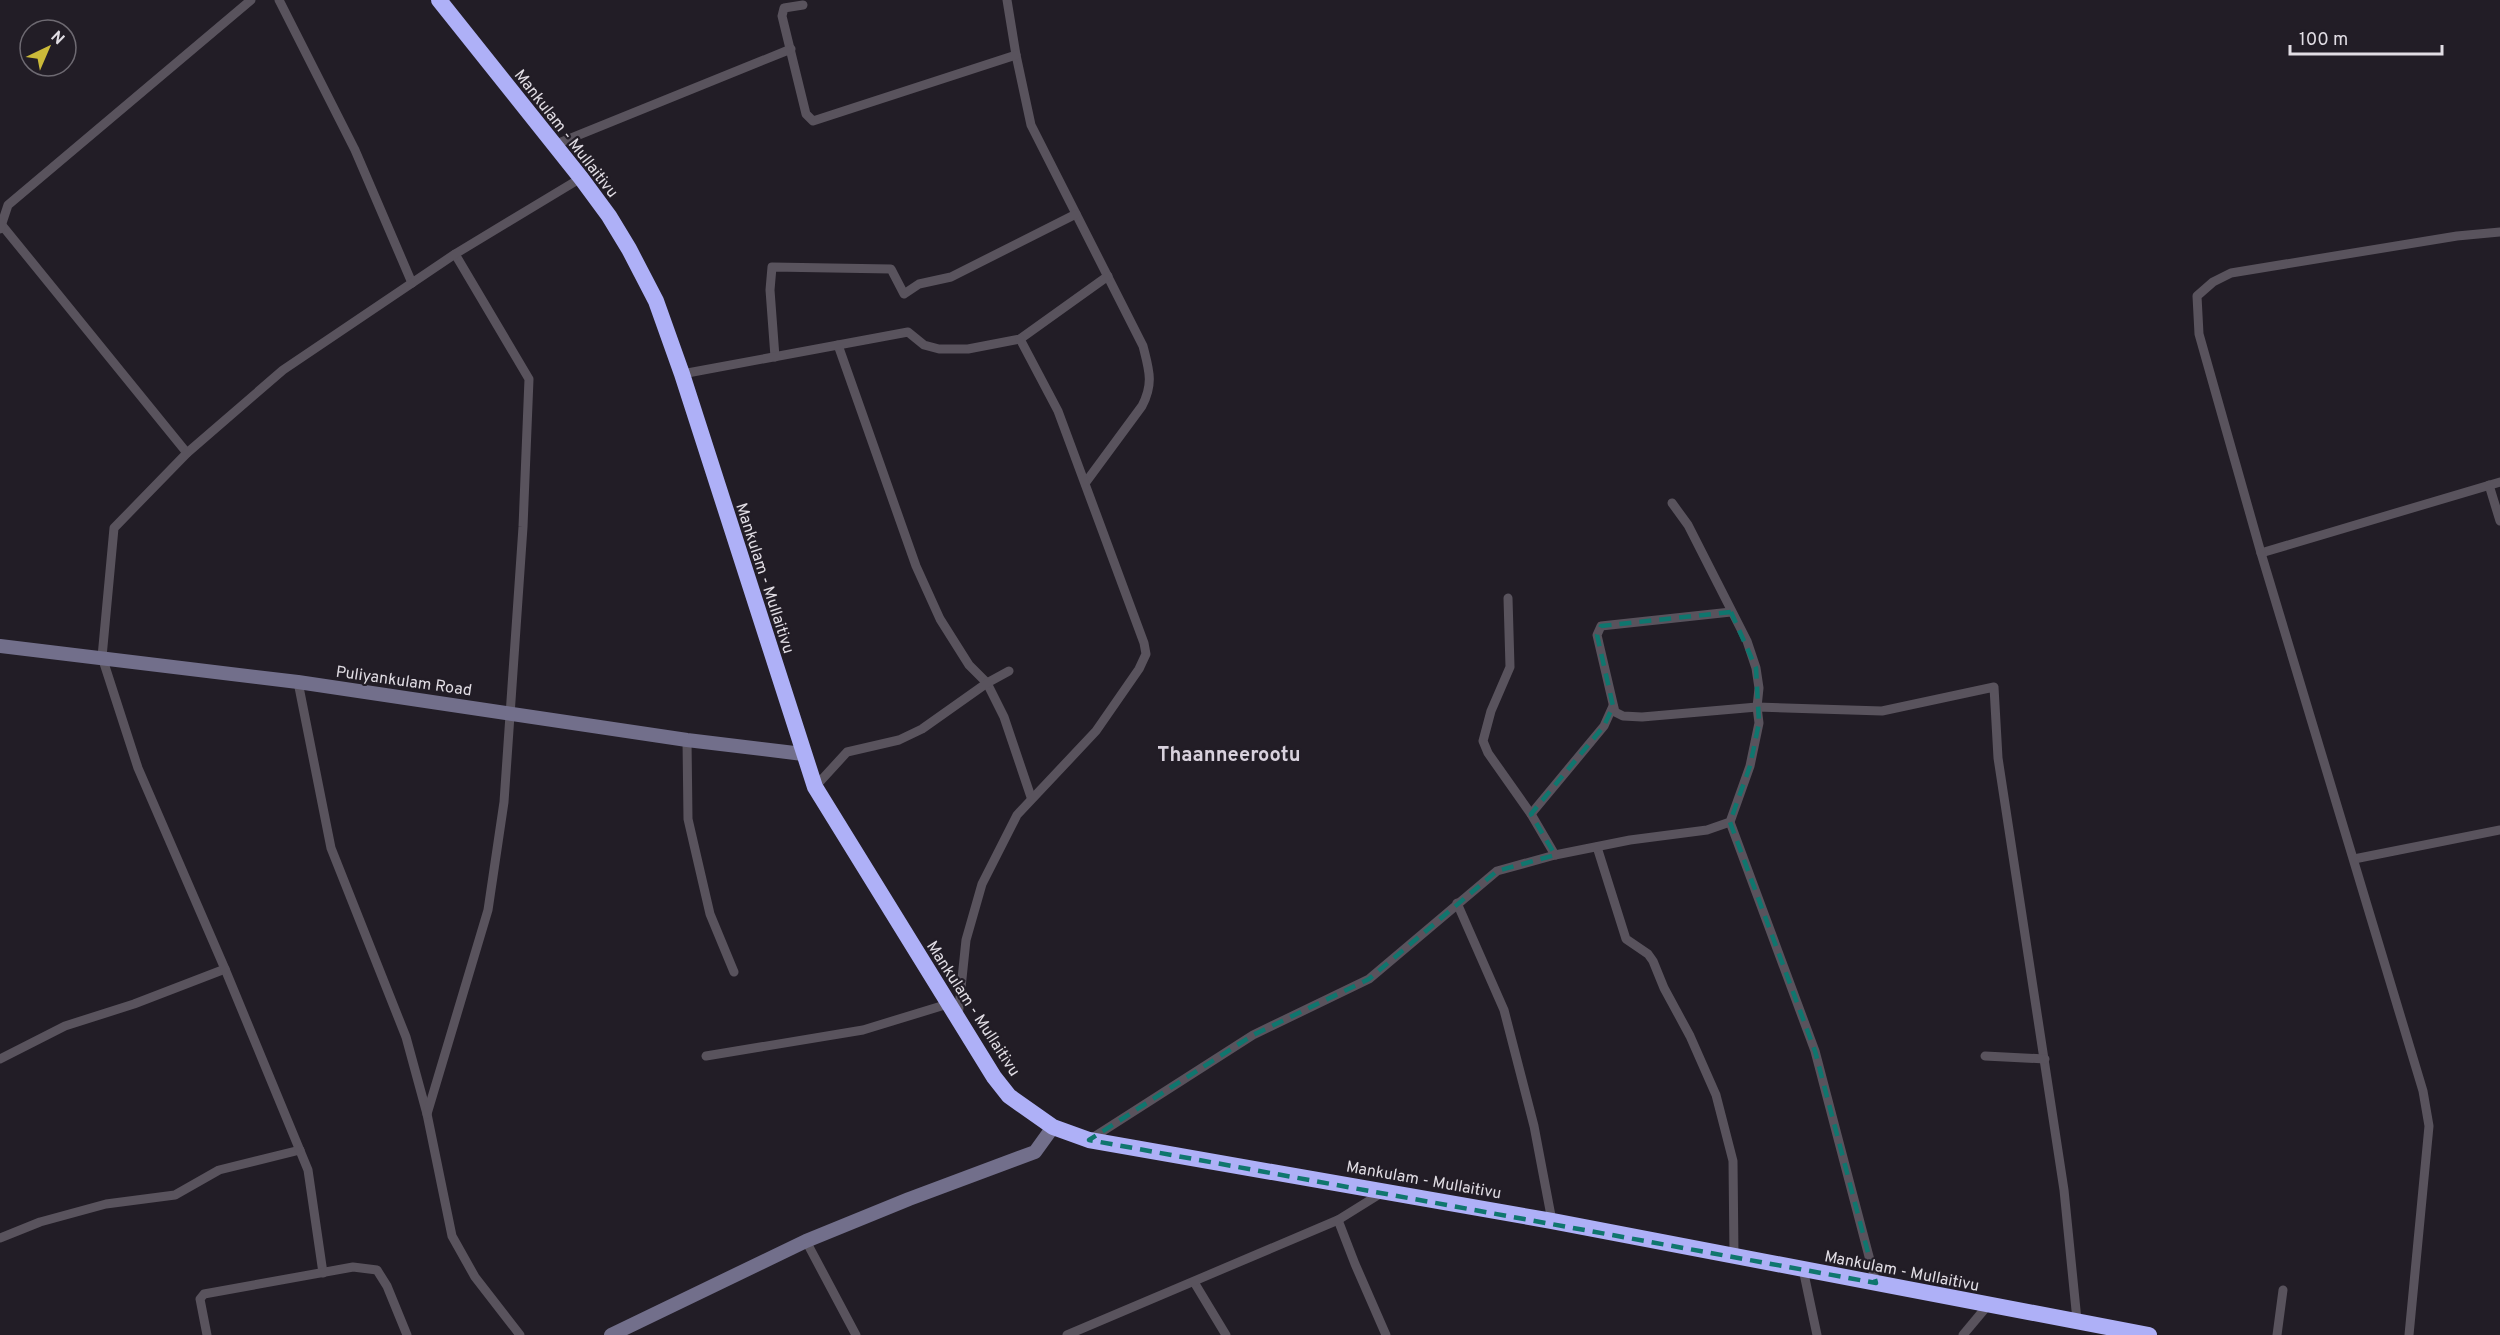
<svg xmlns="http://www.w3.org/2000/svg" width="2500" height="1335" viewBox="0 0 2500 1335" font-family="Overpass,sans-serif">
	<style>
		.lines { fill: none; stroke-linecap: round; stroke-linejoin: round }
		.street { stroke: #59535d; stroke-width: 9 }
		.secondary { stroke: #726f8b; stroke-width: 14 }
		.highway { stroke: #aeb0f7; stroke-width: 16 }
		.marked { fill: none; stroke: #0f766e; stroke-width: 4.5; stroke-dasharray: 12 8; stroke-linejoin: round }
		.labels { text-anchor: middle; stroke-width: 4.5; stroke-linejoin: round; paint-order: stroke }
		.street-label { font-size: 16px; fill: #e1dde4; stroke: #221d26 }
		.quarter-label { font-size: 20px; font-weight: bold; fill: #d8d1dd; stroke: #221d26 }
	</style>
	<rect width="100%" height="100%" fill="#221d26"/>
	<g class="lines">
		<!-- street -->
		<g class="street">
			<polyline points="279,0 355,150 412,283"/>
			<path d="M 1007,0 L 1016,55 L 1031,125 L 1143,346 C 1149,370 1154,383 1142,406 L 1086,482"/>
			<polyline points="803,5 784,8 782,16 806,114 813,121 1016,55"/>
			<polyline points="554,145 791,49"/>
			<polyline points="1,224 187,453"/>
			<polyline points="0,229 8,205 251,0"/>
			<polyline points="838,345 916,566 940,619 969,665 987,683 1004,717 1031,797"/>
			<polyline points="775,357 770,290 772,267 891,269 904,294 919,284 951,277 1076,214"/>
			<polyline points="682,374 908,332 924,345 939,349 968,349 1020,339 1108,276"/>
			<polyline points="2489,485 2500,521"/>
			<polyline points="2261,553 2500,482"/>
			<polyline points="1508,598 1510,667 1491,711 1483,741 1488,753 1531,814 1555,855"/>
			<polyline points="1731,612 1601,626 1597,635 1615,712 1623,716 1642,717 1757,707 1882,711 1994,687 1998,758 2064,1190 2077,1320"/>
			<polyline points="298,682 331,848 406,1037 427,1114 452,1236 475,1277 520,1335"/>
			<polyline points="687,740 688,819 710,914 734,972"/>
			<polyline points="815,787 847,752 899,740 922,729 987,683 1009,671"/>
			<polyline points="1531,814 1604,726 1613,706"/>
			<polyline points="1730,822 1815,1051 1876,1283"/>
			<polyline points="1597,847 1626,939 1648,954 1653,961 1664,988 1690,1036 1716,1095 1733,1161 1734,1256"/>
			<polyline points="2354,859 2500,830"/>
			<polyline points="1457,903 1504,1010 1534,1126 1552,1221"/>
			<polyline points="958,1017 966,940 982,884 1017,815 1096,731 1139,669 1146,654 1144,643 1058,411 1020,339"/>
			<polyline points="706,1056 863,1030 948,1004"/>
			<polyline points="1985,1056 2045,1059"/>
			<polyline points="0,1059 65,1026 134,1004 225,969"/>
			<polyline points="427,1114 488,910 504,802 523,527 529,379 455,254"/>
			<polyline points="1089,1140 1253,1035 1369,979 1497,871 1555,855 1630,840 1707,830 1730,822 1750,766 1759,723 1757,707 1759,688 1756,668 1747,641 1688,525 1672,503"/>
			<polyline points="1338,1220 1355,1264 1386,1335"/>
			<polyline points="0,1238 40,1222 106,1204 175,1195 219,1170 300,1150"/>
			<polyline points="806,1241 856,1335"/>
			<polyline points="1803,1269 1817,1335"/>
			<polyline points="323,1273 308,1170 225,969 138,768 102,657 114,528 187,453 283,370 455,254 581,178"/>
			<polyline points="1194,1282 1226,1335"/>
			<polyline points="207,1335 200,1299 204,1294 353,1267 377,1270 387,1286 407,1335"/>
			<polyline points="1067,1335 1338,1220 1383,1192"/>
			<polyline points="1963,1335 1988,1305"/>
			<polyline points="2277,1335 2283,1290"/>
			<polyline points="2409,1335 2429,1126 2423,1091 2261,553 2199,334 2197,296 2213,282 2231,273 2457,236 2500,232"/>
		</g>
		<!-- secondary -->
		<g class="secondary">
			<polyline points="0,646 298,682 687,740 803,754"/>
			<polyline points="611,1335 806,1241 909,1199 1035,1152 1053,1127"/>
		</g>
		<!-- highway -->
		<polyline class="highway" points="439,0 581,178 609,216 629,249 656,301 682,374 815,787 994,1077 1009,1096 1053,1127 1089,1140 1552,1221 2149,1335"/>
	</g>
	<!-- marked area -->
	<path class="marked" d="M 1731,612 L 1756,668 L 1759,723 L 1750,766 L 1730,822 L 1815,1051 L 1876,1283 L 1089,1140 L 1253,1035 L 1369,979 L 1497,871 L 1555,855 L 1531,814 L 1604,726 L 1613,706 L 1597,635 L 1601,626 Z"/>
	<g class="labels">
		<!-- street labels -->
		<g class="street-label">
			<text transform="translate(567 133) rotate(52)" y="6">Mankulam - Mullaitivu</text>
			<text transform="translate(766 578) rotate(72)" y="6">Mankulam - Mullaitivu</text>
			<text transform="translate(404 680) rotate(8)" y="6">Puliyankulam Road</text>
			<text transform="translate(974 1008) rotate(57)" y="6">Mankulam - Mullaitivu</text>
			<text transform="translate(1424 1179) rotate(10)" y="6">Mankulam - Mullaitivu</text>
			<text transform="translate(1902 1270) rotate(11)" y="6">Mankulam - Mullaitivu</text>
		</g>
		<!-- quarter labels -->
		<g class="quarter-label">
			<text x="1229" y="761">Thaanneerootu</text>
		</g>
	</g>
	<!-- north arrow -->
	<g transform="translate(48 48) rotate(44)"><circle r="28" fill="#221d26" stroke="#6e6a72" stroke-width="1.5"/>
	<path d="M0-4.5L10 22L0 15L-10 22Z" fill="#cbba39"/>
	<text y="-9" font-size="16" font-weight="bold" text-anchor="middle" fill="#e1dde4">N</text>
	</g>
	<!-- scale -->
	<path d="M2290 45v9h152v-9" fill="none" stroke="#e1dde4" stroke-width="3"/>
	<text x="2299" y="45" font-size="18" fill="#e1dde4" stroke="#221d26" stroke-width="4.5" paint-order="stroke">100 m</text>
</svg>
